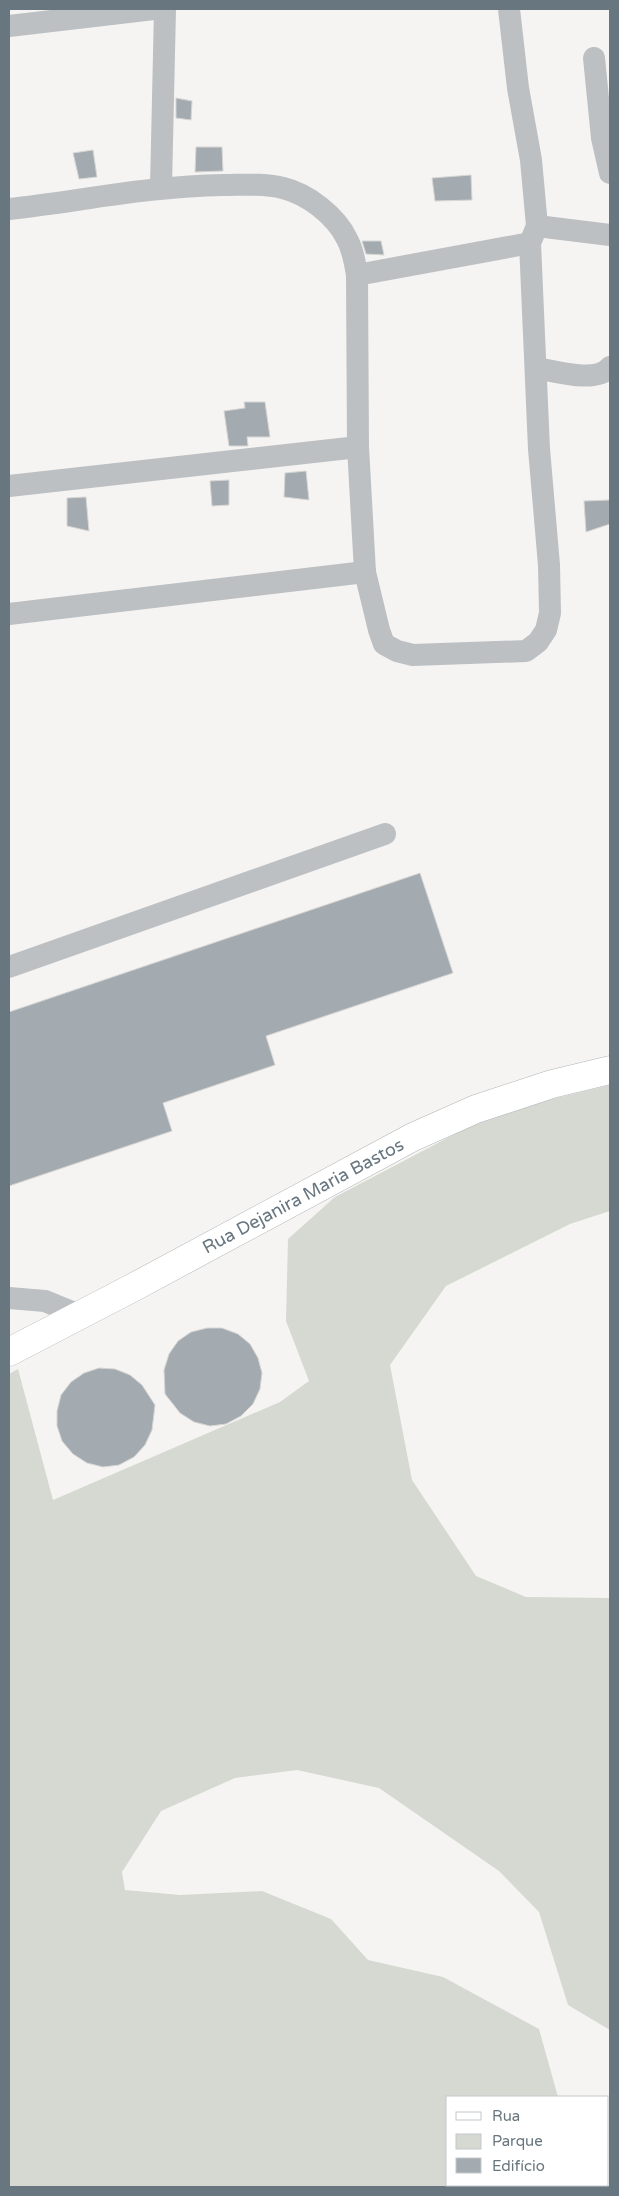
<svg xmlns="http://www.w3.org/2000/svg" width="619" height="2196" viewBox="0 0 619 2196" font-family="'Varela Round',sans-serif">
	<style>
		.green { fill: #d5d9d1 }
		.building { fill: #a4abb0; stroke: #d6d6d4 }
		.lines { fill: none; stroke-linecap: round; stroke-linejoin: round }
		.major-casing { stroke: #b0b4b7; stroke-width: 29 }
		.minor { stroke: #bcc0c3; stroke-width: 22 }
		.major { stroke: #fff; stroke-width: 28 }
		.labels { text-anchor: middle; stroke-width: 5; stroke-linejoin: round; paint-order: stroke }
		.street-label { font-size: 18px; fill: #68767f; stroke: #fff }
	</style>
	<rect width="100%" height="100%" fill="#f5f4f2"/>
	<!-- green -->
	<polygon class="green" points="610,1085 610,1211 570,1224 446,1286 390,1365 412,1480 476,1576 526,1597 610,1598 610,2030 568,2005 539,1912 499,1871 379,1788 297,1770 235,1778 161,1811 122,1872 125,1890 180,1895 262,1891 331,1919 368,1960 443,1977 539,2029 558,2097 448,2097 448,2185 588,2185 588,2187 9,2187 9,1374 18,1369 53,1500 280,1402 309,1381 286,1321 288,1239 335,1197 495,1113"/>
	<!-- building -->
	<g class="building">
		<polygon points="176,98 192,101 191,120 176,118"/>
		<polygon points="196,147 222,147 223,171 195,172"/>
		<polygon points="93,150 97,177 79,179 73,153"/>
		<polygon points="471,175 472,200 435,201 432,178"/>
		<polygon points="362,241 381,241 384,255 366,254"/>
		<polygon points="244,402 265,402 270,437 247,437 248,446 229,446 224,411 245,408"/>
		<polygon points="306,471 309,500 284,497 285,473"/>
		<polygon points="229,480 229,505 212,506 210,481"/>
		<polygon points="86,497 89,531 67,526 67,498"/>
		<polygon points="610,500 610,524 586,532 584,501"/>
		<polygon points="420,873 453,973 266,1036 275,1065 163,1103 172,1131 9,1186 9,1012"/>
		<polygon points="207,1328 222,1328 238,1334 250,1344 258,1358 262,1373 260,1389 253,1404 241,1416 226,1424 210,1426 194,1422 180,1413 165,1394 164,1370 169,1354 178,1341 191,1332"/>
		<polygon points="99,1368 115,1369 130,1375 142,1385 155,1405 152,1430 145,1445 134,1457 119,1465 103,1467 87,1463 73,1454 62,1441 57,1426 57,1411 61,1395 71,1382 84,1373"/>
	</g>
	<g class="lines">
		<!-- major casing -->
		<g class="major-casing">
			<polyline id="major" points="9,1352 134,1287 413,1137 476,1109 552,1084 610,1070"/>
		</g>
		<!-- minor -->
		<g class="minor">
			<polyline points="9,26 154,9"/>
			<polyline points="594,58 602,138 610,173"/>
			<polyline points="161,187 165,9"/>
			<path d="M 9,209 C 80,201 151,186 223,185 C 243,185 264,183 283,188 C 308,194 336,216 347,239 C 353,250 355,263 357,275 L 358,447 L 365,572 L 379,630 L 384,644 L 397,651 L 413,655 L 526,651 L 538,642 L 546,630 L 550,613 L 549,565 L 539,449 L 530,243 L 537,226 L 531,160 L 518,88 L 509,9"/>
			<polyline points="537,226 610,235"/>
			<polyline points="357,275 530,243"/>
			<path d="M 536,368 C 555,371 596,384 610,367"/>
			<polyline points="9,486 358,447"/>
			<polyline points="9,614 365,572"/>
			<polyline points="9,967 385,834"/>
			<polyline points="9,1298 45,1301 79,1315"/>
		</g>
		<!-- major -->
		<use href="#major" class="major"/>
	</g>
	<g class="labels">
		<!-- street labels -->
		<g class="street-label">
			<text transform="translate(303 1196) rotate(-28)" y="6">Rua Dejanira Maria Bastos</text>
		</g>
	</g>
	<!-- border -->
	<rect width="619" height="2196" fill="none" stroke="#68767f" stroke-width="20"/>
	<!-- legend -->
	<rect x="446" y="2096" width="162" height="90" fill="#ffffff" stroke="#c3c8cc"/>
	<rect x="456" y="2112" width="25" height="8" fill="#ffffff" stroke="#c3c8cc"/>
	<text x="492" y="2121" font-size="15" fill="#68767f">Rua</text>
	<rect x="456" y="2134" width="25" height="15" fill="#d5d9d1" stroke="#c3c8cc"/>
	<text x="492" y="2146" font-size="15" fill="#68767f">Parque</text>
	<rect x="456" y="2158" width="25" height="15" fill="#a4abb0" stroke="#c3c8cc"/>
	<text x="492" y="2171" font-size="15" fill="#68767f">Edifício</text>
</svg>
